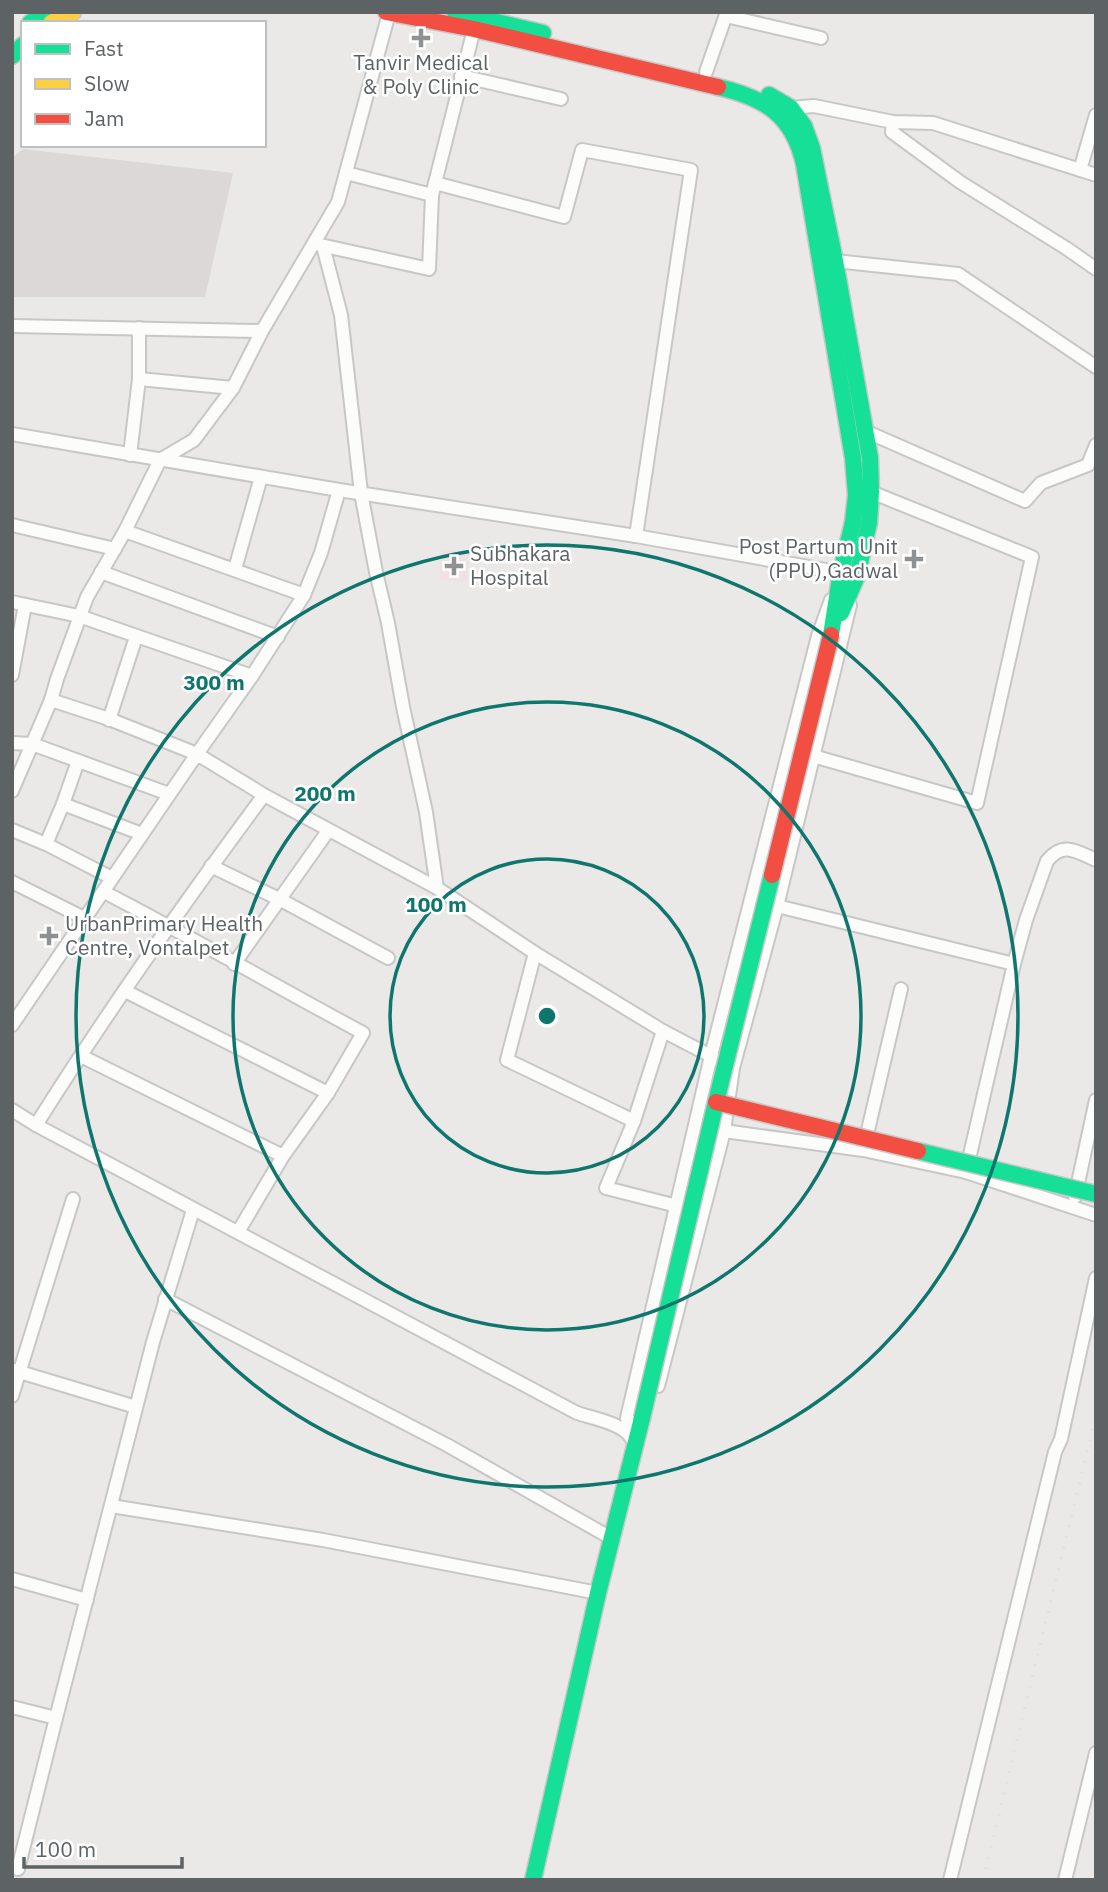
<svg xmlns="http://www.w3.org/2000/svg" width="1108" height="1892" viewBox="0 0 1108 1892" font-family="'IBM Plex Sans',sans-serif">
	<style>
		.industrial { fill: #dbd8d7 }
		.medical { fill: #f0e2e4 }
		.lines { fill: none; stroke-linecap: round; stroke-linejoin: round }
		.street-casing { stroke: #c8c7c7; stroke-width: 16 }
		.fast-casing { stroke: #c7c7c7; stroke-width: 19 }
		.slow-casing { stroke: #c7c7c7; stroke-width: 19 }
		.jam-casing { stroke: #c7c7c7; stroke-width: 19 }
		.street { stroke: #fcfcfb; stroke-width: 12 }
		.fast { stroke: #16e098; stroke-width: 16 }
		.slow { stroke: #ffcf43; stroke-width: 16 }
		.jam { stroke: #f24e42; stroke-width: 16 }
		.rail { stroke: #e2e1e1; stroke-width: 3.5; stroke-dasharray: 2 9; stroke-linecap: butt }
		.fast-bridge-casing { stroke: #c7c7c7; stroke-width: 19; stroke-linecap: butt }
		.jam-bridge-casing { stroke: #c7c7c7; stroke-width: 19; stroke-linecap: butt }
		.fast-bridge { stroke: #16e098; stroke-width: 16 }
		.jam-bridge { stroke: #f24e42; stroke-width: 16 }
		.ring { fill: none; stroke: #0f766e; stroke-width: 3.5 }
		.poi-dot { fill: #8f9192; stroke: #fff; stroke-width: 2.5 }
		.labels { text-anchor: middle; stroke-width: 5; stroke-linejoin: round; paint-order: stroke }
		.poi-label { font-size: 21px; fill: #5d6264; stroke: #fff; text-anchor: start }
		.centre { fill: #0f766e; stroke: #fff; stroke-width: 3.5 }
		.ring-label { font-size: 21px; text-anchor: middle; font-weight: bold; fill: #0f766e; stroke: #fff; stroke-width: 5; stroke-linejoin: round; paint-order: stroke }
	</style>
	<rect width="100%" height="100%" fill="#ebe9e7"/>
	<!-- industrial -->
	<polygon class="industrial" points="23,149 233,173 205,297 12,297 12,158"/>
	<!-- medical -->
	<polygon class="medical" points="441,549 471,552 466,582 439,580"/>
	<g class="lines">
		<!-- street casing -->
		<g class="street-casing">
			<g id="street">
				<polyline points="726,16 821,38"/>
				<polyline points="706,72 727,12"/>
				<polyline points="461,76 561,99"/>
				<polyline points="786,111 791,108 814,106 893,122 933,123 1096,175"/>
				<polyline points="893,122 892,132 960,182 1066,248 1096,269"/>
				<polyline points="1080,170 1096,115"/>
				<polyline points="346,173 432,195"/>
				<polyline points="435,183 564,217 582,150 691,170 636,536"/>
				<polyline points="316,244 429,269 432,195 474,29"/>
				<polyline points="323,246 341,315 361,493 376,572 388,623 403,707 426,812 437,888"/>
				<polyline points="835,261 958,274 1096,367"/>
				<polyline points="12,326 262,331"/>
				<polyline points="139,379 233,388"/>
				<polyline points="865,431 1025,501 1041,483 1088,465 1096,445"/>
				<polyline points="12,434 339,490 321,553 304,595 252,676 197,754 109,719 51,700"/>
				<polyline points="130,455 139,379 139,328"/>
				<polyline points="339,490 636,536 848,574"/>
				<polyline points="12,525 115,549"/>
				<polyline points="125,531 304,595"/>
				<polyline points="235,569 261,477"/>
				<polyline points="101,572 278,637"/>
				<polyline points="12,602 79,616 252,676"/>
				<polyline points="12,675 25,605"/>
				<polyline points="109,720 136,637"/>
				<polyline points="12,743 32,744 169,794"/>
				<polyline points="813,756 977,803 1032,557 871,492"/>
				<polyline points="12,791 51,700 57,679 87,597 125,531 160,460 194,440 233,388 262,331 338,202 389,13"/>
				<polyline points="63,804 142,834"/>
				<polyline points="12,830 46,844 112,878"/>
				<polyline points="46,844 63,804 78,761"/>
				<polyline points="211,866 281,900 388,958"/>
				<polyline points="12,882 84,918"/>
				<path d="M 104,892 C 191,937 276,986 363,1033 L 328,1093 L 283,1156 L 238,1232"/>
				<polyline points="777,906 1014,964 966,1172"/>
				<polyline points="535,953 507,1060 634,1121"/>
				<polyline points="234,964 328,831"/>
				<path d="M 1014,964 L 1026,920 L 1047,861 C 1063,841 1076,851 1096,860"/>
				<polyline points="125,991 328,1093"/>
				<polyline points="12,1025 197,754 264,795 437,888 535,953 663,1031 732,1067"/>
				<polyline points="663,1031 634,1121 606,1188 685,1208"/>
				<polyline points="81,1056 283,1156"/>
				<path d="M 12,1110 L 36,1125 L 577,1413 C 592,1418 625,1424 631,1438"/>
				<path d="M 36,1125 C 107,1012 184,903 264,795"/>
				<polyline points="724,1131 863,1150 966,1172 1096,1215"/>
				<polyline points="865,1143 901,989"/>
				<polyline points="1075,1197 1096,1100"/>
				<polyline points="165,1299 447,1445 611,1538"/>
				<polyline points="13,1370 136,1407"/>
				<polyline points="658,1386 724,1131 733,1068 777,906 850,605"/>
				<polyline points="12,1396 73,1199"/>
				<polyline points="629,1432 627,1418 711,1056 818,636 831,600"/>
				<polyline points="111,1506 323,1540 598,1593"/>
				<polyline points="12,1579 87,1600"/>
				<polyline points="12,1707 56,1718 153,1342 193,1210"/>
				<polyline points="12,1867 18,1869 56,1718"/>
				<polyline points="950,1880 1055,1452 1061,1439 1096,1278"/>
				<polyline points="1065,1880 1096,1753"/>
			</g>
		</g>
		<!-- fast casing -->
		<g class="fast-casing">
			<g id="fast">
				<polyline points="455,12 543,33"/>
				<polyline points="30,23 44,12"/>
				<polyline points="12,56 23,45"/>
				<path d="M 718,87 C 765,98 793,115 804,164 L 853,458 L 856,495 L 853,522 L 841,572 L 831,635"/>
				<polyline points="769,95 791,108 804,126 812,148 835,261 870,458 871,492 869,523 857,576 841,613"/>
				<polyline points="533,1880 598,1593 642,1418"/>
			</g>
		</g>
		<!-- slow casing -->
		<g class="slow-casing">
			<polyline id="slow" points="51,23 73,12"/>
		</g>
		<!-- jam casing -->
		<g class="jam-casing">
			<polyline id="jam" points="386,12 474,29 718,87"/>
		</g>
		<!-- street -->
		<use href="#street" class="street"/>
		<!-- fast -->
		<use href="#fast" class="fast"/>
		<!-- slow -->
		<use href="#slow" class="slow"/>
		<!-- jam -->
		<use href="#jam" class="jam"/>
		<!-- rail -->
		<polyline class="rail" points="983,1880 1096,1415"/>
		<!-- fast-bridge casing -->
		<g class="fast-bridge-casing">
			<g id="fast-bridge">
				<polyline points="918,1151 1096,1194"/>
				<polyline points="642,1418 716,1102 772,875"/>
			</g>
		</g>
		<!-- jam-bridge casing -->
		<g class="jam-bridge-casing">
			<g id="jam-bridge">
				<polyline points="772,875 831,635"/>
				<polyline points="716,1102 918,1151"/>
			</g>
		</g>
		<!-- fast-bridge -->
		<use href="#fast-bridge" class="fast-bridge"/>
		<!-- jam-bridge -->
		<use href="#jam-bridge" class="jam-bridge"/>
	</g>
	<!-- distance rings -->
	<g class="ring">
		<circle cx="547" cy="1016" r="157"/>
		<circle cx="547" cy="1016" r="314"/>
		<circle cx="547" cy="1016" r="471"/>
	</g>
	<!-- markers -->
	<g class="poi-dot">
		<path d="M417.5 27.5h7v7h7v7h-7v7h-7v-7h-7v-7h7z"/>
		<path d="M910.5 548.5h7v7h7v7h-7v7h-7v-7h-7v-7h7z"/>
		<path d="M450.5 555.5h7v7h7v7h-7v7h-7v-7h-7v-7h7z"/>
		<path d="M45.5 925.5h7v7h7v7h-7v7h-7v-7h-7v-7h7z"/>
	</g>
	<g class="labels">
		<!-- poi labels -->
		<g class="poi-label">
			<text x="421" y="70" text-anchor="middle">Tanvir Medical<tspan x="421" dy="24">&amp; Poly Clinic</tspan></text>
			<text x="898" y="554" text-anchor="end">Post Partum Unit<tspan x="898" dy="24">(PPU),Gadwal</tspan></text>
			<text x="470" y="561">Subhakara<tspan x="470" dy="24">Hospital</tspan></text>
			<text x="65" y="931">UrbanPrimary Health<tspan x="65" dy="24">Centre, Vontalpet</tspan></text>
		</g>
	</g>
	<circle cx="547" cy="1016" r="10" class="centre"/>
	<g class="ring-label">
		<text x="214" y="690">300 m</text>
		<text x="325" y="801">200 m</text>
		<text x="436" y="912">100 m</text>
	</g>
	<!-- border -->
	<rect width="1108" height="1892" fill="none" stroke="#5d6264" stroke-width="28"/>
	<!-- legend -->
	<rect x="21" y="21" width="245" height="126" fill="#ffffff" stroke="#bec0c1" stroke-width="2"/>
	<rect x="35" y="44" width="35" height="10" fill="#16e098" stroke="#bec0c1" stroke-width="2"/>
	<text x="84" y="56" font-size="21" fill="#5d6264">Fast</text>
	<rect x="35" y="79" width="35" height="10" fill="#ffcf43" stroke="#bec0c1" stroke-width="2"/>
	<text x="84" y="91" font-size="21" fill="#5d6264">Slow</text>
	<rect x="35" y="114" width="35" height="10" fill="#f24e42" stroke="#bec0c1" stroke-width="2"/>
	<text x="84" y="126" font-size="21" fill="#5d6264">Jam</text>
	<!-- scale -->
	<path d="M24 1857v10h158v-10" fill="none" stroke="#5d6264" stroke-width="3.5"/>
	<text x="35" y="1857" font-size="21" fill="#5d6264" stroke="#ffffff" stroke-width="5" paint-order="stroke">100 m</text>
</svg>
